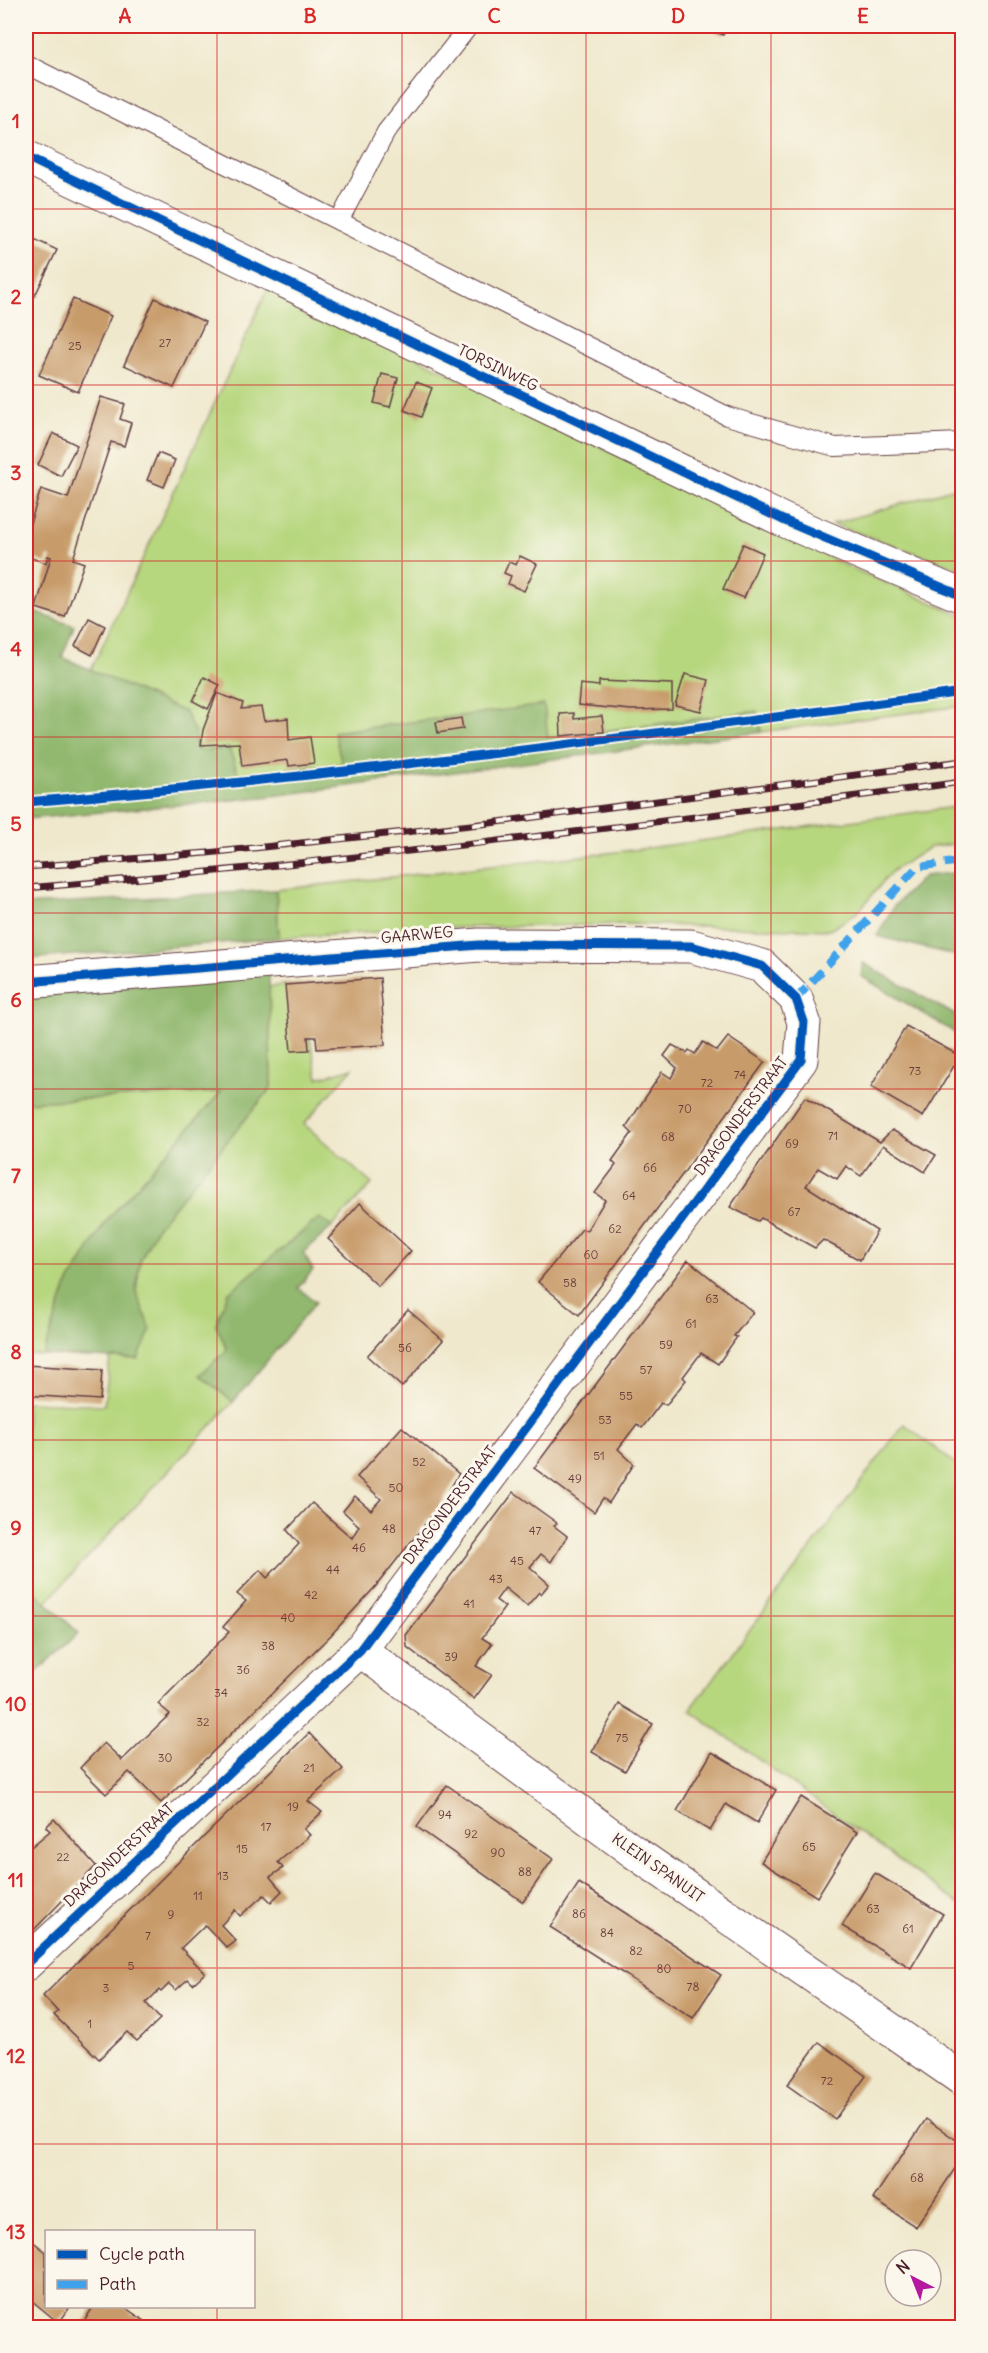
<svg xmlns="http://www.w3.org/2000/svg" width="988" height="2353" viewBox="0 0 988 2353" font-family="Delius,sans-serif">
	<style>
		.green { fill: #b7d77f; stroke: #807b55; stroke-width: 1.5 }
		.forest { fill: #91b86e; stroke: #6e6c4c; stroke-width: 1.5 }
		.building { fill: #c89b6b }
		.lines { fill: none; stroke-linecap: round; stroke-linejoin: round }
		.lane-casing { stroke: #633d43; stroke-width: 20 }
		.street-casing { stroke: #633d43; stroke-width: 35 }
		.lane { stroke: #fff; stroke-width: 18 }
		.street { stroke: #fff; stroke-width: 33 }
		.rail-casing { stroke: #4a1f2b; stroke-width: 7 }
		.rail { stroke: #fbf7ec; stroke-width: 4.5; stroke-dasharray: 14; stroke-linecap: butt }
		.quiet { stroke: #40a2eb; stroke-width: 8; stroke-dasharray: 15 8; stroke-linecap: butt }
		.cycleway-casing { stroke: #fbf7ec; stroke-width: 13 }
		.cycleway { stroke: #0057b8; stroke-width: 9 }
		.grid { fill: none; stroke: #d62828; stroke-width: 1.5; stroke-opacity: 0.55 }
		.labels { text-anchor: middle; stroke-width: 6; stroke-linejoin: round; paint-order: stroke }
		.number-label { font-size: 12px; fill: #6a3e3b }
		.street-label { font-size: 15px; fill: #4a1f2b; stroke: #fbf7ec }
		.neatline { fill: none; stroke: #d62828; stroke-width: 2 }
		.grid-label { font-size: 20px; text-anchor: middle; font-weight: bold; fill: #d62828 }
	</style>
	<rect width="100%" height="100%" fill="#fbf7ec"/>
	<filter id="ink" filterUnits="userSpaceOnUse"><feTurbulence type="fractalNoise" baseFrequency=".0167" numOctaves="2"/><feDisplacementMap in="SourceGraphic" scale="12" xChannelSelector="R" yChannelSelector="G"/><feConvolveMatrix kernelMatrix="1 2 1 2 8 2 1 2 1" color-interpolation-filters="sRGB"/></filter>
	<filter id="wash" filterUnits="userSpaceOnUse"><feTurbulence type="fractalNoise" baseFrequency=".008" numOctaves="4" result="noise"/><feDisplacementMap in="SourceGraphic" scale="24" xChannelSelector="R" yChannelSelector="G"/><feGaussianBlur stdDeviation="1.35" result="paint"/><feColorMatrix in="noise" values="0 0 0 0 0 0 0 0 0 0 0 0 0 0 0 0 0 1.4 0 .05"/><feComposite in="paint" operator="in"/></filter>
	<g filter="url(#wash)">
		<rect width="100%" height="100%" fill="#efe8cc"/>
		<!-- green -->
		<g class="green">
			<polygon points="269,286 849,567 962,615 962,706 761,732 757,712 547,738 544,706 334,732 343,764 238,774 229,748 198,752 194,731 91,670"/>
			<polygon points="962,486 962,569 832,524"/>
			<polygon points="962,806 962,843 930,847 892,871 858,912 830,930 632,924 442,928 279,938 276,890 617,852"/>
			<polygon points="299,983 318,1078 353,1068 304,1124 372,1184 332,1227 319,1218 216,1324 227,1350 200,1375 233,1402 46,1602 26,1584 26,1402 104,1405 110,1358 138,1359 150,1329 136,1292 140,1261 157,1227 271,1088 269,987"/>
			<polygon points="222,1092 106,1221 67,1286 43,1355 26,1354 26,1102"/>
			<polygon points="904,1424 962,1469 962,1906 690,1710"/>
		</g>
		<!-- forest -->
		<g class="forest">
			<polygon points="26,609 74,626 62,657 185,712 194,731 198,751 229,748 238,774 342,764 334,732 544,705 548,738 757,711 761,732 264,797 26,819 26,737 35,707 26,703"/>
			<polygon points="962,872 962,957 877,936 894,906 924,876"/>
			<polygon points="276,890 279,938 26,959 26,905"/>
			<polygon points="863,963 962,1019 962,1037 861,976"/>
			<polygon points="269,972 271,1088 157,1227 140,1261 136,1292 151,1329 138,1359 43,1355 67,1286 106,1221 221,1092 26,1102 26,995"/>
			<polygon points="319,1218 332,1227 303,1253 313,1270 298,1288 316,1302 233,1402 200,1375 227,1350 216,1324 228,1293"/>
			<polygon points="26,1584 79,1633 26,1682"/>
		</g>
		<g id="blocks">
			<!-- building -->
			<g class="building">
				<polygon points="710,26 728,26 723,35 708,28"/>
				<polygon points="26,235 57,250 28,310 26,309"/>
				<polygon points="155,298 205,322 174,388 124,365"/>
				<polygon points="73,299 111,316 78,392 39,375"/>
				<polygon points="382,374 398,378 390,407 374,403"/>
				<polygon points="416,382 432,388 421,417 404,410"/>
				<polygon points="101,397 125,404 120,419 131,423 124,446 111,442 73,559 84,563 65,617 36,608 51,557 48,556 46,563 26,556 26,536 41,489 68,498"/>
				<polygon points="53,433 77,445 61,476 38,465"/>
				<polygon points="158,453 175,460 164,487 147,480"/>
				<polygon points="743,544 763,553 744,598 723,589"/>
				<polygon points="520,556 537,564 524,591 508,584 511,576 504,573 509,562 516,565"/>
				<polygon points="89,618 105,626 92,655 75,646"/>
				<polygon points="685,674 709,680 701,711 675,705"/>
				<polygon points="204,677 220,685 208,709 193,701"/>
				<polygon points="599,681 672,684 672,709 632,710 578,705 580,684 599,686"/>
				<polygon points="217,693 243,703 241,709 261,707 264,721 288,718 289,740 310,737 314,763 289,766 288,760 242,766 239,743 201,745 203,730"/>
				<polygon points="574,713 574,719 602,716 604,732 561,736 560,714"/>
				<polygon points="461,718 463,729 438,733 436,722"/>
				<polygon points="380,978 385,1045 317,1049 316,1037 308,1037 309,1050 291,1051 285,985"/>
				<polygon points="906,1026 960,1056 923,1117 871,1087"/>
				<polygon points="728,1037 765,1062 579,1315 538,1282 582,1229 587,1230 605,1200 595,1193 616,1165 612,1161 632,1133 626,1127 662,1072 671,1078 677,1068 664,1056 672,1045 687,1053 689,1050 695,1054 703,1042 717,1051"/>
				<polygon points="805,1097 880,1142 892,1130 936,1155 925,1172 883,1145 861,1176 846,1166 837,1179 818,1168 806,1186 877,1231 860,1260 823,1240 815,1248 761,1218 758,1221 730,1207"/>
				<polygon points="360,1203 411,1251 378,1286 328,1239"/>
				<polygon points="688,1260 753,1312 734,1336 737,1337 718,1364 701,1353 683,1377 686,1380 666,1405 661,1403 642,1428 637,1424 618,1449 634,1464 609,1503 603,1498 594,1512 534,1468"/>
				<polygon points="408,1310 443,1340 402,1387 367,1356"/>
				<polygon points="26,1365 102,1370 100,1400 26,1395"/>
				<polygon points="402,1427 459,1474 441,1504 376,1586 331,1635 161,1803 129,1772 106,1794 80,1768 104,1743 122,1760 170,1714 158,1704 229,1632 223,1627 246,1601 237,1594 260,1570 267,1578 299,1544 287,1530 312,1503 352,1538 359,1526 343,1511 355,1496 371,1510 381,1499 357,1477"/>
				<polygon points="514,1492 557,1523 554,1526 567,1536 551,1562 541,1554 530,1567 549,1584 541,1594 539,1592 527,1606 505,1588 496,1600 505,1607 482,1638 492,1644 476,1666 492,1675 474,1699 407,1647 406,1635"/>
				<polygon points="619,1704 653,1724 625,1771 592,1752"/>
				<polygon points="309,1733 343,1769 308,1801 322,1812 304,1829 310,1835 278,1862 283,1868 270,1877 282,1891 271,1902 264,1895 240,1916 235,1910 221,1925 236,1941 227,1948 205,1925 181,1948 205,1973 193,1984 188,1979 176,1990 169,1984 161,1992 159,1990 146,2003 160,2019 137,2041 127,2032 99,2059 54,2015 58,2012 43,1996"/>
				<polygon points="712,1752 776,1790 757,1823 726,1804 710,1831 677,1811"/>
				<polygon points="447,1785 553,1859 523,1902 417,1827"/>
				<polygon points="801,1797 857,1832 817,1897 761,1862"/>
				<polygon points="54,1819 96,1866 26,1938 26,1841 31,1847 50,1831 46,1827"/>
				<polygon points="875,1873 943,1914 911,1968 842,1926"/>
				<polygon points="579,1883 721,1975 693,2018 550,1927"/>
				<polygon points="819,2042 866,2076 835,2119 787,2085"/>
				<polygon points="926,2119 962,2144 962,2158 916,2227 873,2199"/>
				<polygon points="26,2236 46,2252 46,2307 70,2307 59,2323 26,2296"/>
				<polygon points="93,2307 124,2307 155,2328 80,2328"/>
			</g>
		</g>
	</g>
	<g filter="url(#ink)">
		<use href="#blocks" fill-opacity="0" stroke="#633d43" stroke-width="1.5"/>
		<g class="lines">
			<!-- lane casing -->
			<g class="lane-casing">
				<g id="lane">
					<polyline points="26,64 727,416 835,447 962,442"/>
					<polyline points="339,221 386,132 469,26"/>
				</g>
			</g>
			<!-- street casing -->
			<g class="street-casing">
				<g id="street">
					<polyline points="26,157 783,520 962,596"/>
					<polyline points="26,982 479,945 691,946 762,966 796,999 804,1022 801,1060 360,1650 26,1964"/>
					<polyline points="360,1650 634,1852 962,2079"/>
				</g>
			</g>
			<!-- lane -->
			<use href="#lane" class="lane"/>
			<!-- street -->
			<use href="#street" class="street"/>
			<!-- rail casing -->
			<g class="rail-casing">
				<g id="rail">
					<polyline points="26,867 207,853 490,823 962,761"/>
					<path d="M 26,888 C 339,863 651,824 962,782"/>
				</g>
			</g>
			<!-- rail -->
			<use href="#rail" class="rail"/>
			<!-- quiet -->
			<polyline class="quiet" points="796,999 917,867 962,861"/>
			<!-- cycleway casing -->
			<g class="cycleway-casing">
				<g id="cycleway">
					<polyline points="26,157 783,520 962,596"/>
					<path d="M 26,802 C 339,777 651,734 962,692"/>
					<polyline points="26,982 479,945 691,946 762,966 796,999 804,1022 801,1060 360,1650 26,1964"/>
				</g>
			</g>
			<!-- cycleway -->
			<use href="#cycleway" class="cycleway"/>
		</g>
	</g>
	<!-- grid -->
	<path class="grid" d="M 217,26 L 217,2232M 402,26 L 402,2328M 586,26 L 586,2328M 771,26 L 771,2328M 26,209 L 962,209M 26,385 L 962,385M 26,561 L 962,561M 26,737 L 962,737M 26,913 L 962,913M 26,1089 L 962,1089M 26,1264 L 962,1264M 26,1440 L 962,1440M 26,1616 L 962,1616M 26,1792 L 962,1792M 26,1968 L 962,1968M 26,2144 L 962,2144M 217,2306 L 217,2328"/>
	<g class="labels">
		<!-- number labels -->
		<g class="number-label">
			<text x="165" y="347">27</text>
			<text x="75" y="350">25</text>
			<text x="915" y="1075">73</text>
			<text x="740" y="1079">74</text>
			<text x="707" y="1087">72</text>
			<text x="685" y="1113">70</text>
			<text x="833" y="1140">71</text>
			<text x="668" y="1141">68</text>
			<text x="792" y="1148">69</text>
			<text x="650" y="1172">66</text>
			<text x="629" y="1200">64</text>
			<text x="794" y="1216">67</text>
			<text x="615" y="1233">62</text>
			<text x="591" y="1259">60</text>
			<text x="570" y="1287">58</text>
			<text x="712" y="1303">63</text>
			<text x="691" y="1328">61</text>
			<text x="666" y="1349">59</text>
			<text x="405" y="1352">56</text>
			<text x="646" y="1374">57</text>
			<text x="626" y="1400">55</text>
			<text x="605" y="1424">53</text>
			<text x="599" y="1460">51</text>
			<text x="419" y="1466">52</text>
			<text x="575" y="1483">49</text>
			<text x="396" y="1492">50</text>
			<text x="389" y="1533">48</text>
			<text x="535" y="1535">47</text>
			<text x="359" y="1552">46</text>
			<text x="517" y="1565">45</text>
			<text x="333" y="1574">44</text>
			<text x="496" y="1583">43</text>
			<text x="311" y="1599">42</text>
			<text x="469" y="1608">41</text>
			<text x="288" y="1622">40</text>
			<text x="268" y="1650">38</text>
			<text x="451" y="1661">39</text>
			<text x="243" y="1674">36</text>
			<text x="221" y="1697">34</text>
			<text x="203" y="1726">32</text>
			<text x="622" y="1742">75</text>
			<text x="165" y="1762">30</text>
			<text x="309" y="1772">21</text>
			<text x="293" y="1811">19</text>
			<text x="445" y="1819">94</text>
			<text x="266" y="1831">17</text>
			<text x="471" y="1838">92</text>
			<text x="809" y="1851">65</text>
			<text x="242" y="1853">15</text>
			<text x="498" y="1857">90</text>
			<text x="63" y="1861">22</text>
			<text x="525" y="1876">88</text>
			<text x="223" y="1880">13</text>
			<text x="198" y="1900">11</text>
			<text x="873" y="1913">63</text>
			<text x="579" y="1918">86</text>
			<text x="171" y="1919">9</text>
			<text x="908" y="1933">61</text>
			<text x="607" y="1937">84</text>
			<text x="148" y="1940">7</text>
			<text x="636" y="1955">82</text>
			<text x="131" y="1970">5</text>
			<text x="664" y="1973">80</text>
			<text x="693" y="1991">78</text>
			<text x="106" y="1992">3</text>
			<text x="90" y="2028">1</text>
			<text x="827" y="2085">72</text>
			<text x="917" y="2182">68</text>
		</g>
		<!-- street labels -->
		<g class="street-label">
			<text transform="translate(498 368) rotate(26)" y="5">TORSINWEG</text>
			<text transform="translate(417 935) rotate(-5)" y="5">GAARWEG</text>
			<text transform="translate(741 1116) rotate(-53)" y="5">DRAGONDERSTRAAT</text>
			<text transform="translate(450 1505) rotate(-53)" y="5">DRAGONDERSTRAAT</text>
			<text transform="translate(119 1855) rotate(-43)" y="5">DRAGONDERSTRAAT</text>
			<text transform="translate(658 1868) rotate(35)" y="5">KLEIN SPANUIT</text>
		</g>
	</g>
	<!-- margin -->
	<rect width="988" height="2353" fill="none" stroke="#fbf7ec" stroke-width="66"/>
	<!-- legend -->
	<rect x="45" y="2230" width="210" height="78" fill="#fbf7ec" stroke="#b4a19f" stroke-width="1.5"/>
	<rect x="57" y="2250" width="30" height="9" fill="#0057b8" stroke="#b4a19f" stroke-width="1.5"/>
	<text x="99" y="2260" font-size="18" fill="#4a1f2b">Cycle path</text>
	<rect x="57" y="2280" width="30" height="9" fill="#40a2eb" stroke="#b4a19f" stroke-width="1.5"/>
	<text x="99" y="2290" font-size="18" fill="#4a1f2b">Path</text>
	<!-- north arrow -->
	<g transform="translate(913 2278) rotate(318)"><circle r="28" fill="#fbf7ec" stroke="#b4a19f" stroke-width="1.5"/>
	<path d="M0-4.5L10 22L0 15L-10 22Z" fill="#b5179e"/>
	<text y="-9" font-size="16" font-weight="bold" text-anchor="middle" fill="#4a1f2b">N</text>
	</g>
	<rect x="33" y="33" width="922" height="2287" class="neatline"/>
	<g class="grid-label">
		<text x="125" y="23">A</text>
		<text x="310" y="23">B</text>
		<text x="494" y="23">C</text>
		<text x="678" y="23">D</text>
		<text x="863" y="23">E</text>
		<text x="16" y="128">1</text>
		<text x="16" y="304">2</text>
		<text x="16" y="480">3</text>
		<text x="16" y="656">4</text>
		<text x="16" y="831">5</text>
		<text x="16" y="1007">6</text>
		<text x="16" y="1183">7</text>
		<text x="16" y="1359">8</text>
		<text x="16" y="1535">9</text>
		<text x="16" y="1711">10</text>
		<text x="16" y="1887">11</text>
		<text x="16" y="2063">12</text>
		<text x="16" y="2239">13</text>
	</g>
</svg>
